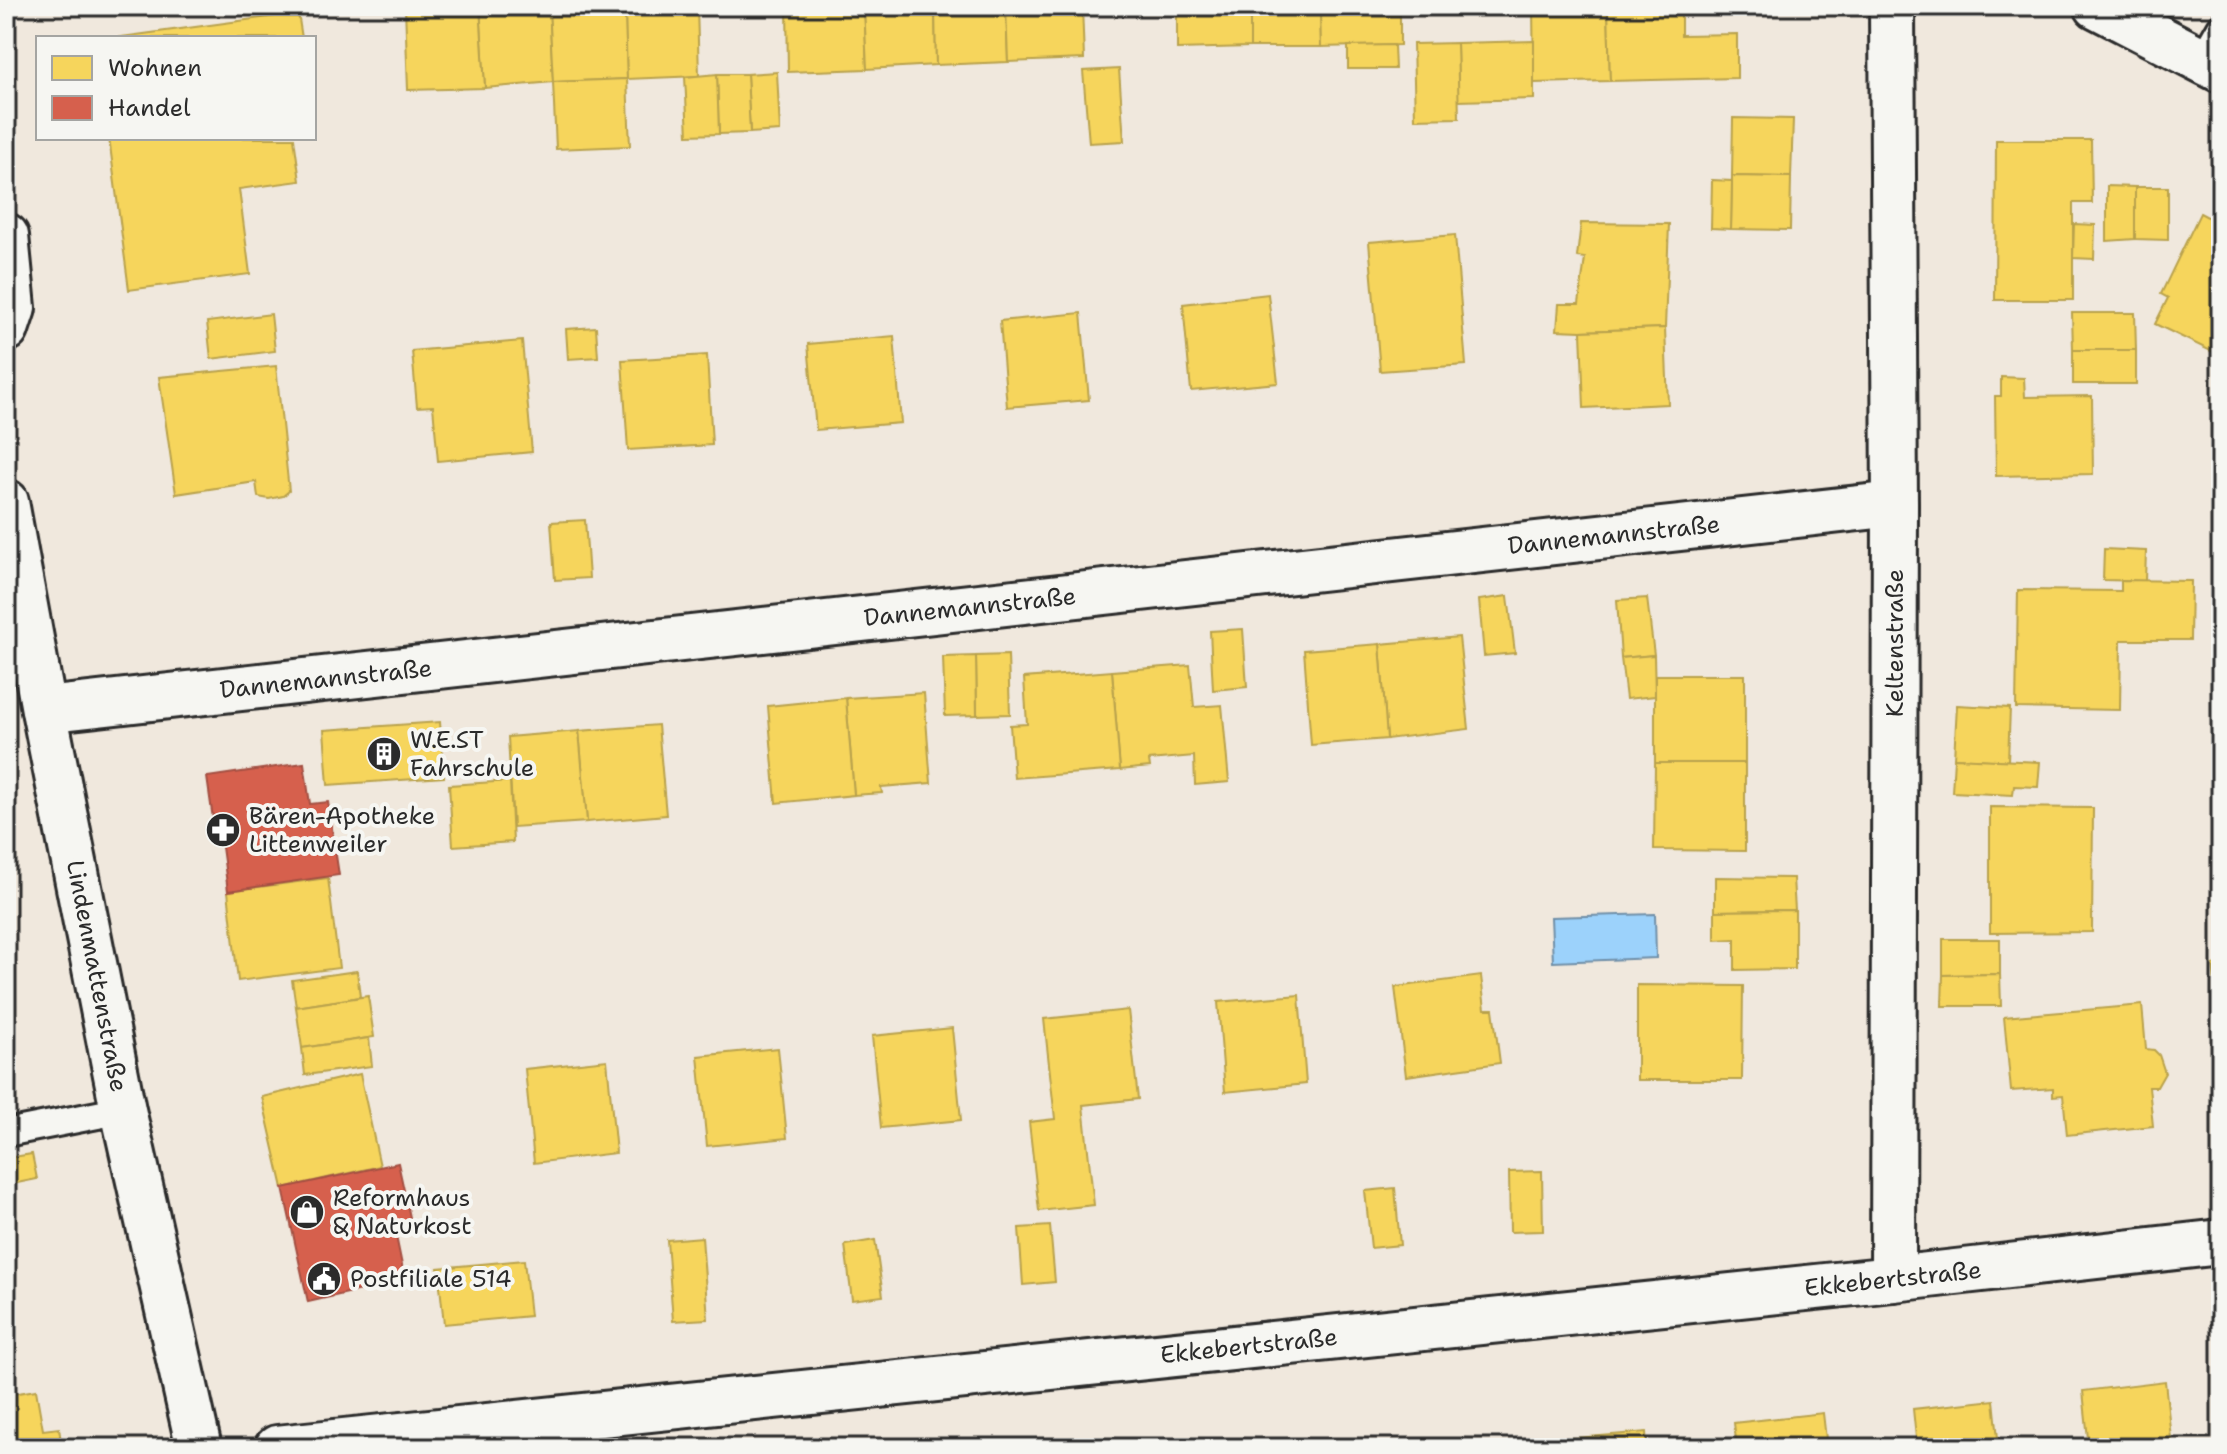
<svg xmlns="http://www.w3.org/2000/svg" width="2227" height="1454" viewBox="0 0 2227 1454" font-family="'Shantell Sans',sans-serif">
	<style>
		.water { fill: #9cd2fb; stroke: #6f8fa8; stroke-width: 2 }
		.homes { fill: #f6d55c; stroke: #b9a24d; stroke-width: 2 }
		.shops { fill: #d6604d; stroke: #a35043; stroke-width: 2 }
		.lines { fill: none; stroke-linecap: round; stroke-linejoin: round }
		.lane-casing { stroke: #2b2b2b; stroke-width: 32 }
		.street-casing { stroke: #2b2b2b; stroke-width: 50 }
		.secondary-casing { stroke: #2b2b2b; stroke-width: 50 }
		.lane { stroke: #f6f6f2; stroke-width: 26 }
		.street { stroke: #f6f6f2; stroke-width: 44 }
		.secondary { stroke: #f6f6f2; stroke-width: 44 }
		.labels { text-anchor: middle; stroke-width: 8; stroke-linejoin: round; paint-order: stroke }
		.street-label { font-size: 24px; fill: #2b2b2b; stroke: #f6f6f2 }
		.poi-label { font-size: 24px; fill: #2b2b2b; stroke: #f6f6f2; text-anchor: start }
	</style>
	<rect width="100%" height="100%" fill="#f0e8dd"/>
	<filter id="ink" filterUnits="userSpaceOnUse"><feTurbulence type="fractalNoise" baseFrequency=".0125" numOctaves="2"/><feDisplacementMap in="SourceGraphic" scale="16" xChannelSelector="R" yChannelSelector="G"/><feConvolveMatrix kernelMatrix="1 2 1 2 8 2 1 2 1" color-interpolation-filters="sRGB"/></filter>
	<g filter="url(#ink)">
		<!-- water -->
		<polygon class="water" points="1655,914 1656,958 1553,962 1551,917"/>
		<!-- homes -->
		<g class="homes">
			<polygon points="480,6 549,6 553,82 485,88"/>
			<polygon points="480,6 485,88 408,90 405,7"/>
			<polygon points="549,6 625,6 627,79 553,82"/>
			<polygon points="625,6 697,6 699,76 627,79"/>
			<polygon points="787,6 864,6 867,69 788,72"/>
			<polygon points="864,6 935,6 936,65 867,69"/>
			<polygon points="935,6 1006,6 1008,62 936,65"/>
			<polygon points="1006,6 1082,6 1084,59 1008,62"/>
			<polygon points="1177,6 1250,6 1250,47 1177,49"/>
			<polygon points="1250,6 1320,6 1321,47 1250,47"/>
			<polygon points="1320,6 1400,6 1400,45 1321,47"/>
			<polygon points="1533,6 1608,6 1610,81 1534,83"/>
			<polygon points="1608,6 1681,6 1681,35 1737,34 1737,78 1610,81"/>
			<polygon points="298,13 302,38 114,38"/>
			<polygon points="1534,41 1534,99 1458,101 1457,43"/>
			<polygon points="1457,43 1459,118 1415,119 1413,44"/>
			<polygon points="1394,45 1395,69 1348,69 1348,46"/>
			<polygon points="1119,69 1124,141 1089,143 1083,71"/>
			<polygon points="777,72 780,131 750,133 747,74"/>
			<polygon points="717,74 747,74 750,133 719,134"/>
			<polygon points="717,74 719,134 688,135 685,77"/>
			<polygon points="627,79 630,146 556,149 553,82"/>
			<polygon points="1733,118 1793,119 1791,177 1732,176"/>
			<polygon points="109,138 294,138 300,181 239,189 250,274 129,290"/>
			<polygon points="1996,140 2091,140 2092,203 2073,203 2073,300 1995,300"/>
			<polygon points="1732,176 1791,177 1790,230 1731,229"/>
			<polygon points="1712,180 1732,181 1731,229 1711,228"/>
			<polygon points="2107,186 2135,187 2135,239 2107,241"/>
			<polygon points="2135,187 2168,187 2168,240 2135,239"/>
			<polygon points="2200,213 2221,224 2219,355 2155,324 2168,298 2161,294"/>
			<polygon points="1581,223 1669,224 1665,328 1581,331 1557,330 1559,304 1579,304 1585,258 1577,257"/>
			<polygon points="2074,224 2095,225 2094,259 2073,258"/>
			<polygon points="1455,235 1466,365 1380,371 1369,242"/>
			<polygon points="1268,294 1278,383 1191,391 1183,304"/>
			<polygon points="1081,313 1089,400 1007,407 1000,321"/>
			<polygon points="2072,313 2135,313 2136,350 2073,350"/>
			<polygon points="271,314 275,351 211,359 207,322"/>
			<polygon points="596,327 598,357 568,359 566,329"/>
			<polygon points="1665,328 1668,404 1584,408 1581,331"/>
			<polygon points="894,336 901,423 816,430 808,344"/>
			<polygon points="522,341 532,452 438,461 433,406 417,407 412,351"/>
			<rect x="2073" y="350" width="63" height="34"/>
			<polygon points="707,355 712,445 628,450 622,360"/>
			<polygon points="276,366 289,491 283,496 269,499 258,497 256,482 176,494 159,377"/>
			<polygon points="2001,377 2024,378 2025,397 2092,396 2093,474 1996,476 1995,396 2001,396"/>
			<polygon points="585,520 589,578 555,580 551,522"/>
			<polygon points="2104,549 2146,551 2145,581 2103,580"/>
			<polygon points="2121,580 2191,581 2190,640 2121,640 2120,710 2016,708 2018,590 2121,591"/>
			<polygon points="1508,596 1515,653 1484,656 1479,600"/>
			<polygon points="1647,598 1654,655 1621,658 1617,600"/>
			<polygon points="1243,629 1247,687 1213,690 1210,631"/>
			<polygon points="1459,637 1469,729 1387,739 1380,644"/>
			<polygon points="1380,644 1387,739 1311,745 1304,650"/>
			<polygon points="1008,655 1010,714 977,715 976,656"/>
			<polygon points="1654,655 1655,696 1626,699 1621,658"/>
			<polygon points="976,656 977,715 945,716 943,657"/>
			<polygon points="1190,665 1194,707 1222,705 1229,782 1195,785 1194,756 1149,760 1150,767 1120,770 1112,671"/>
			<polygon points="1112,671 1120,770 1014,778 1010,725 1027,724 1024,678"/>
			<rect x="1655" y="675" width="90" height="88"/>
			<polygon points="924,693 931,783 881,787 882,793 854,795 846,698"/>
			<polygon points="846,698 854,795 776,803 768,706"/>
			<polygon points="1957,705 2010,708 2008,761 1954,758"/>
			<polygon points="440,722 444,777 328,785 324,730"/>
			<polygon points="658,725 666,815 587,822 579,731"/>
			<polygon points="579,731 587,822 513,827 508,737"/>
			<polygon points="1954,758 2040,762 2038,787 2014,786 2013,795 1952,792"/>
			<polygon points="1655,763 1745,763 1745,851 1654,850"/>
			<polygon points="510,781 513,842 453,846 449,785"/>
			<polygon points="1990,807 2093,808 2092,932 1990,933"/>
			<polygon points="1715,877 1793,878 1795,910 1715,911"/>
			<polygon points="328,878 339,968 238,981 228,891"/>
			<polygon points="1795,910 1795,969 1735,970 1735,939 1715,940 1715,911"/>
			<polygon points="1943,939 2000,939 2000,974 1943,975"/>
			<polygon points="2221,964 2221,1000 2217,1000 2213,965"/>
			<polygon points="357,971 360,997 296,1007 292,980"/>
			<polygon points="2000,974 2001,1006 1942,1006 1943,975"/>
			<polygon points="1481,976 1485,1009 1493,1009 1500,1063 1406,1076 1395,987"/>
			<polygon points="1637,985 1743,986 1742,1080 1637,1080"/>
			<polygon points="1299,995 1306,1084 1225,1092 1218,1002"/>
			<polygon points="368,996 374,1037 302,1048 296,1007"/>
			<polygon points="2142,1005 2146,1049 2154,1050 2159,1055 2165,1073 2157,1087 2149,1087 2153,1126 2067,1135 2063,1095 2053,1096 2053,1088 2011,1091 2004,1017"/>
			<polygon points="1128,1010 1138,1099 1083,1105 1094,1205 1039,1211 1029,1122 1055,1119 1044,1019"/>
			<polygon points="952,1028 961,1120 881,1128 872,1036"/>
			<polygon points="369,1038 372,1066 305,1075 302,1048"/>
			<polygon points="778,1048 787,1138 707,1146 698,1056"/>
			<polygon points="607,1060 616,1153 534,1163 525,1069"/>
			<polygon points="360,1074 380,1166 283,1188 262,1097"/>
			<polygon points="32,1154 37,1179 12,1184 7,1158"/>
			<polygon points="1542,1171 1543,1231 1510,1232 1509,1172"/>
			<polygon points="1395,1188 1400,1245 1371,1248 1365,1191"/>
			<polygon points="1050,1226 1055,1282 1023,1285 1019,1228"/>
			<polygon points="702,1237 708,1319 673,1321 667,1240"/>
			<polygon points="875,1240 883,1296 852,1300 845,1245"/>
			<polygon points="524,1260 530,1316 444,1324 438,1268"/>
			<polygon points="2165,1381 2172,1448 2089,1448 2083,1391"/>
			<polygon points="36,1390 43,1430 59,1428 62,1448 6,1448 6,1395"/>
			<polygon points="1994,1400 1999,1448 1917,1448 1913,1409"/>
			<polygon points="1823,1413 1827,1448 1737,1448 1734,1423"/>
			<polygon points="1646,1432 1647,1448 1567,1448 1566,1439"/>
		</g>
		<!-- shops -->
		<g class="shops">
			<polygon points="304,763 310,804 328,802 339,875 228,891 219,825 214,826 207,777"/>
			<polygon points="398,1163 413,1231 396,1236 405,1280 308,1302 283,1188"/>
		</g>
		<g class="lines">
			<!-- lane casing -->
			<g class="lane-casing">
				<g id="lane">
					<polyline points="2202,60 2221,27"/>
					<polyline points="6,1133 123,1110"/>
				</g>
			</g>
			<!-- street casing -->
			<g class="street-casing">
				<g id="street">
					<polyline points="1892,6 1895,504 1893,1279"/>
					<polyline points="6,236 13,308 6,329"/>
					<polyline points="6,502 44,710 123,1110 199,1448"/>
					<polyline points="44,710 1895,504"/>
					<polyline points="277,1448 1893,1279 2221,1242"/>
				</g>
			</g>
			<!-- secondary casing -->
			<g class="secondary-casing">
				<polyline id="secondary" points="2097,6 2221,70"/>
			</g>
			<!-- lane -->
			<use href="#lane" class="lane"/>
			<!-- street -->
			<use href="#street" class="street"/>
			<!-- secondary -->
			<use href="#secondary" class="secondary"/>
		</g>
	</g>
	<!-- icons -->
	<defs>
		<g id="building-disc" transform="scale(1.8)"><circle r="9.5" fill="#2b2b2b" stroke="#f6f6f2"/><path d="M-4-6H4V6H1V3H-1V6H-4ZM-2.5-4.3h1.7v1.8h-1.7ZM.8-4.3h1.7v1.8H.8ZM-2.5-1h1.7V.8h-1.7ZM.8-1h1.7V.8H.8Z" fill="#fff"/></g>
		<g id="pharmacy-disc" transform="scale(1.8)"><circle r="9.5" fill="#2b2b2b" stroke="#f6f6f2"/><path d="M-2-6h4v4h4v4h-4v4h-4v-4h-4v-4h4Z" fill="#fff"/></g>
		<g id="shop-disc" transform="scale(1.8)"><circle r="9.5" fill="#2b2b2b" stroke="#f6f6f2"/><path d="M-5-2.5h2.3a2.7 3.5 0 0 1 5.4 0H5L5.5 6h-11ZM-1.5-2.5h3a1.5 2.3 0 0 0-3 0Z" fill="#fff"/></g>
		<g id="civic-disc" transform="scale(1.8)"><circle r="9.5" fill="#2b2b2b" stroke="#f6f6f2"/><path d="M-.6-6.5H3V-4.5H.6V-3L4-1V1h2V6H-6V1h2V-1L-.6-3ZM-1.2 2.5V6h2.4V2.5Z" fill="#fff"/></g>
	</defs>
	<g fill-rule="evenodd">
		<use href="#building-disc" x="384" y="754"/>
		<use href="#pharmacy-disc" x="223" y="830"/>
		<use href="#shop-disc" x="307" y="1212"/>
		<use href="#civic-disc" x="324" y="1279"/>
	</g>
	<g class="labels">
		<!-- street labels -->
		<g class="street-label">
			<text transform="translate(1614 535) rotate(-6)" y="8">Dannemannstraße</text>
			<text transform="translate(970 607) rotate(-6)" y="8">Dannemannstraße</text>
			<text transform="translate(1895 643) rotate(-90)" y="8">Keltenstraße</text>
			<text transform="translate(326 679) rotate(-6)" y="8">Dannemannstraße</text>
			<text transform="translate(97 976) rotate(79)" y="8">Lindenmattenstraße</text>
			<text transform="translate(1893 1279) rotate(-6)" y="8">Ekkebertstraße</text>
			<text transform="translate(1249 1346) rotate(-6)" y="8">Ekkebertstraße</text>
		</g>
		<!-- poi labels -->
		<g class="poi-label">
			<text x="410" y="748">W.E.ST<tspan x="410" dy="28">Fahrschule</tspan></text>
			<text x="249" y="824">Bären-Apotheke<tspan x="249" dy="28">Littenweiler</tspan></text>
			<text x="333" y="1206">Reformhaus<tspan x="333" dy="28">&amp; Naturkost</tspan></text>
			<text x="350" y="1287">Postfiliale 514</text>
		</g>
	</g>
	<!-- margin -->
	<rect width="2227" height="1454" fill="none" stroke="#f6f6f2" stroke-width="32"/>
	<rect x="16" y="16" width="2195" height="1422" fill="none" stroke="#2b2b2b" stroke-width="3" filter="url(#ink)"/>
	<!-- legend -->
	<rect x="36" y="36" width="280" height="104" fill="#f6f6f2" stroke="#a5a5a2" stroke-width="2"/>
	<rect x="52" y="56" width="40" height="24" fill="#f6d55c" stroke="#a5a5a2" stroke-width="2"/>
	<text x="108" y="76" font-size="24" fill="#2b2b2b">Wohnen</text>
	<rect x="52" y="96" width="40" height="24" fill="#d6604d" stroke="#a5a5a2" stroke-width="2"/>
	<text x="108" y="116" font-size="24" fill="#2b2b2b">Handel</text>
</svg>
